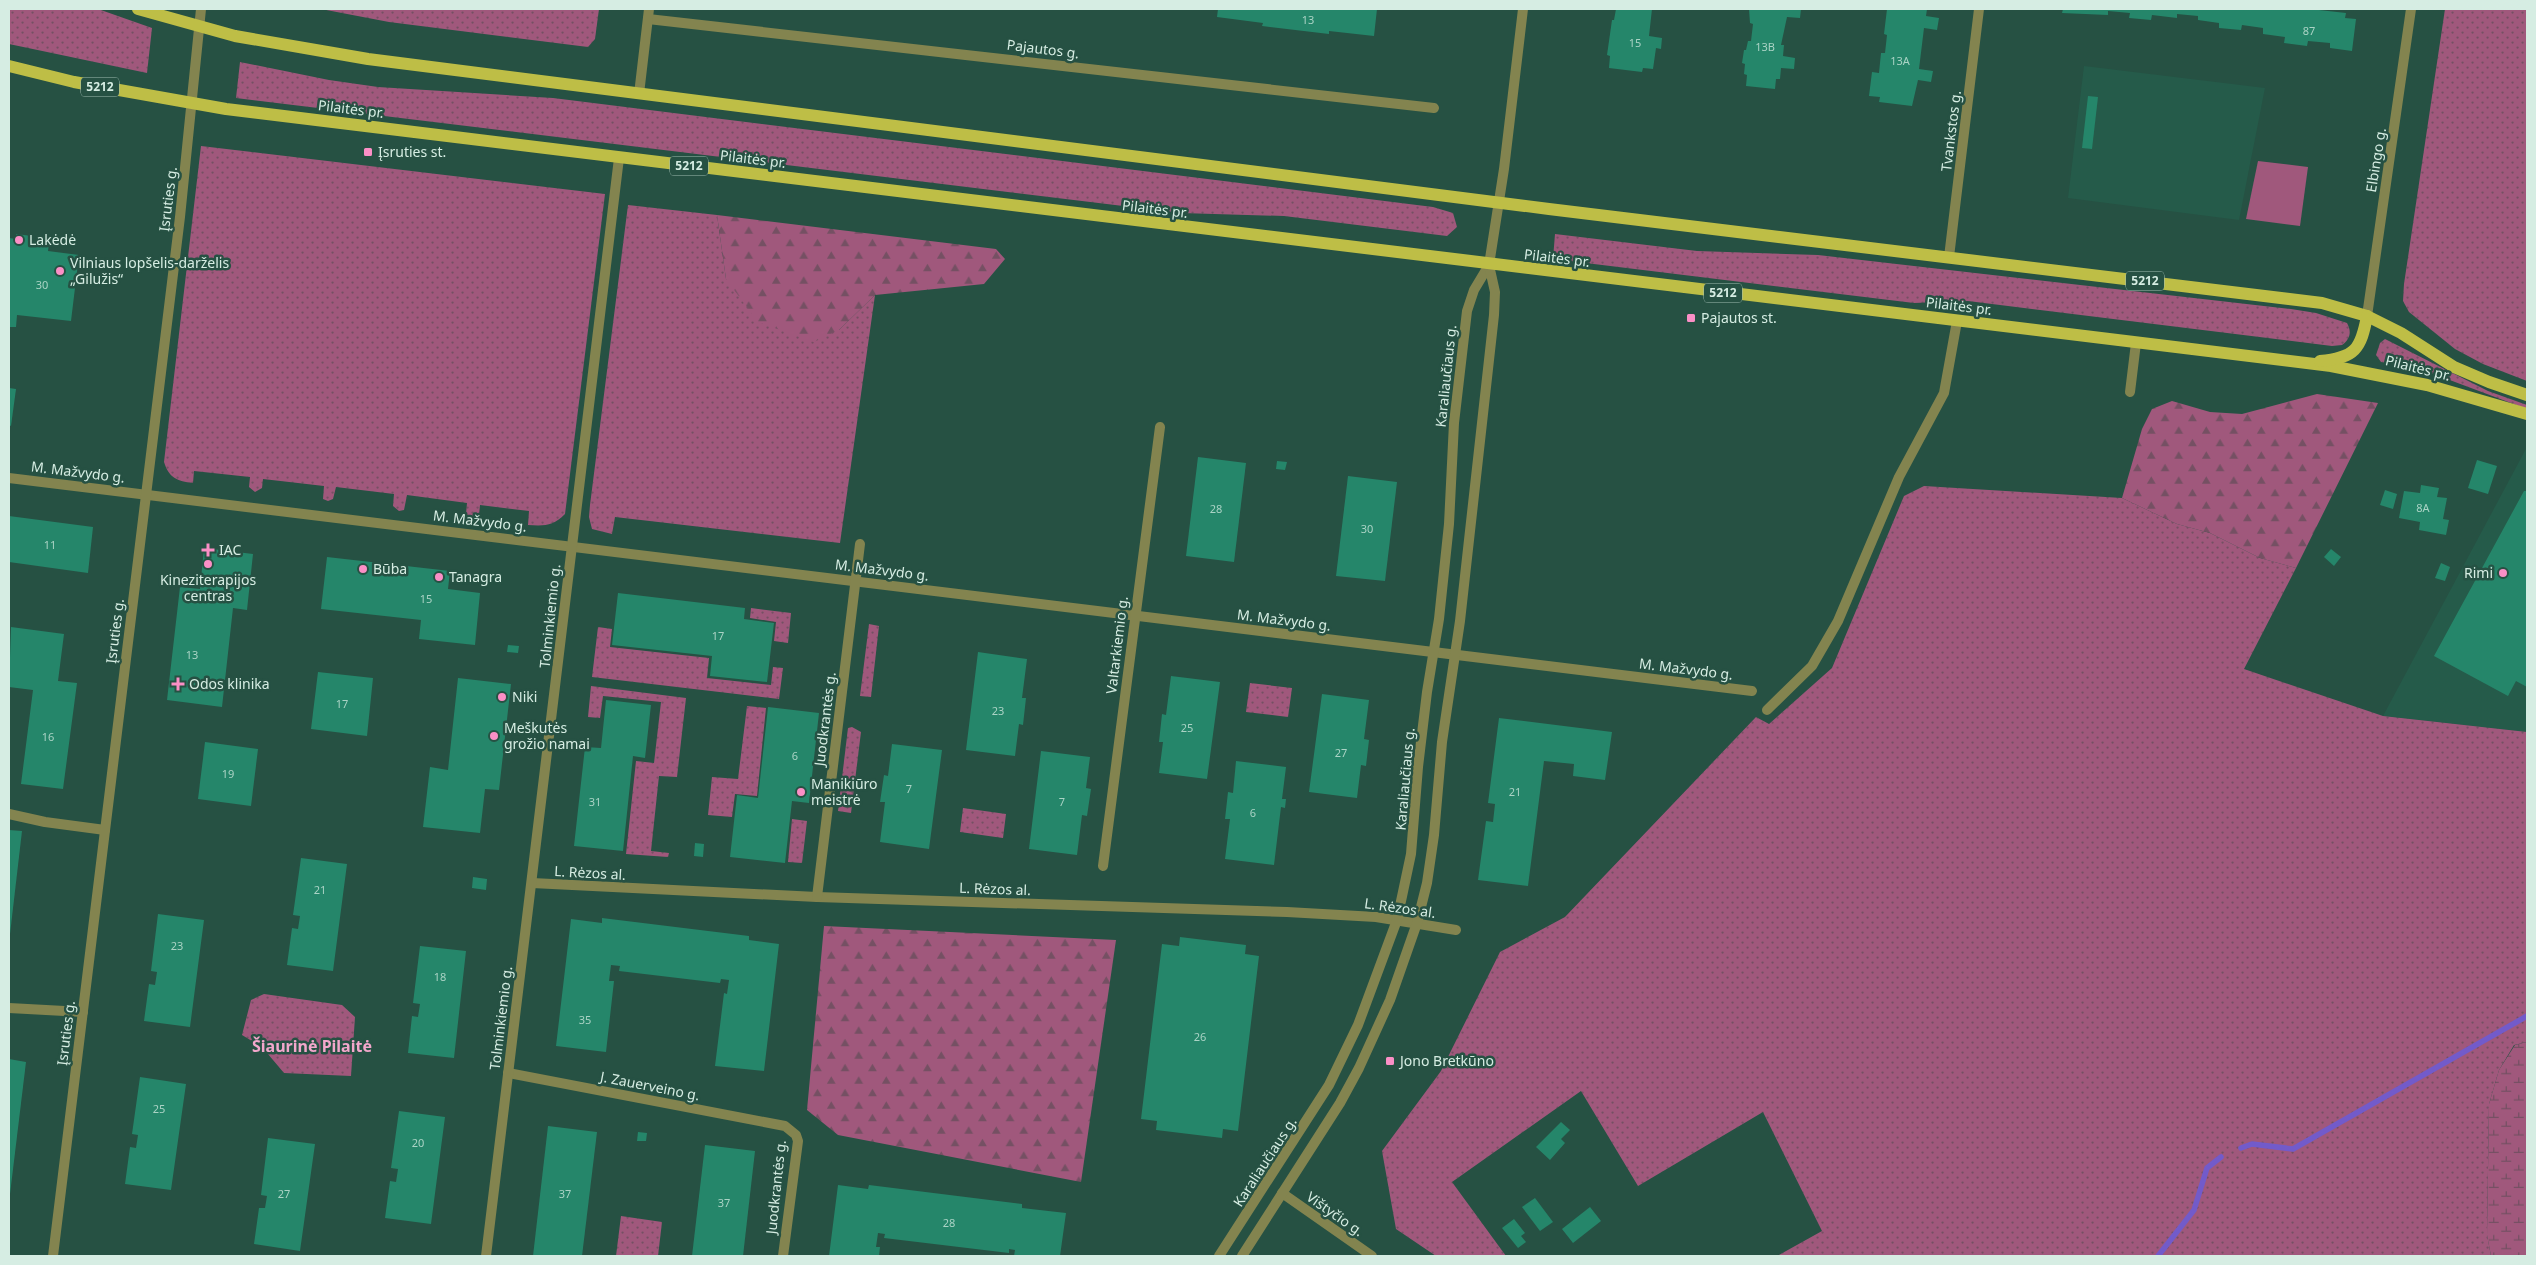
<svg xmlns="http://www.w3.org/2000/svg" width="2536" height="1265" viewBox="0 0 2536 1265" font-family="'Noto Sans',sans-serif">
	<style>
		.built { fill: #255b4a }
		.grass { fill: url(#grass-dots) }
		.forest { fill: url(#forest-firs) }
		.wetland { fill: url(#wetland-marsh) }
		.garden { fill: #a0587c }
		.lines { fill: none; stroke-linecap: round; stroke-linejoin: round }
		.stream { stroke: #725bca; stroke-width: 5.5 }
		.building { fill: #25866a }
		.minor { stroke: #83844f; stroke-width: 10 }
		.primary { stroke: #bebe46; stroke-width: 12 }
		.poi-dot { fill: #fb8fc6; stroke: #265143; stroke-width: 2 }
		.labels { text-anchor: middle; stroke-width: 5; stroke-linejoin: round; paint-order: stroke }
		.number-label { font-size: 11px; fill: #aad3c5 }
		.shield { fill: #265143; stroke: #a1beb3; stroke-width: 1 }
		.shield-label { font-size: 12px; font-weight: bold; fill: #d6ede3 }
		.street-label { font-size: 14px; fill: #d6ede3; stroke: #265143 }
		.poi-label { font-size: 14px; fill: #d6ede3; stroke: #265143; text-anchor: start }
		.quarter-label { font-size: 16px; font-weight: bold; fill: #f3a7cc; stroke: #265143 }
	</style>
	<defs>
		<pattern id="grass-dots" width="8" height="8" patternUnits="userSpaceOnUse" patternTransform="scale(1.25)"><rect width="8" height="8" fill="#a0587c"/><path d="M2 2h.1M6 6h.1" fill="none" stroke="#755063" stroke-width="1.8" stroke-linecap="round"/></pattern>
		<pattern id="forest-firs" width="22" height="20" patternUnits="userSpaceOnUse" patternTransform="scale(1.25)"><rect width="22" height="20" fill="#a0587c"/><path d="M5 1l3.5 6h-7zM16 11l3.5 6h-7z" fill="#755063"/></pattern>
		<pattern id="wetland-marsh" width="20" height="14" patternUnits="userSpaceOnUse" patternTransform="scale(1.25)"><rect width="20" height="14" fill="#a0587c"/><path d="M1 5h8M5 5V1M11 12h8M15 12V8" fill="none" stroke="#755063"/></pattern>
	</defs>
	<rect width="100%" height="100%" fill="#265143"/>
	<!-- built -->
	<g class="built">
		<polygon points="2084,66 2265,88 2239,220 2068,198"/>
		<polygon points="2527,447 2527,732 2383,716"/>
	</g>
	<!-- grass -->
	<g class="grass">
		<polygon points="9,9 98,9 152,28 147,73 9,44"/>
		<polygon points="321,9 599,9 595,39 588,47 389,22"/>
		<polygon points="2445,9 2527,9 2527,381 2483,364 2455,349 2409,312 2403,301 2404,284"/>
		<polygon points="240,62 329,80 378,87 553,98 1433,207 1453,213 1457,227 1447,236 1284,216 1181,213 236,98"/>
		<path d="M 201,146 L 605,194 L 565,514 C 553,526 545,526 528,525 L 529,511 L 480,505 L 479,515 L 472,518 L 466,514 L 467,503 L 407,495 L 404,510 L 399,511 L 393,506 L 394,494 L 336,487 L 333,499 L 328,501 L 323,499 L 324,486 L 263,479 L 262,488 L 255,492 L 249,487 L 250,477 L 194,471 L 193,483 C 177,481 169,478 164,462 Z"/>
		<polygon points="628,205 717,215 726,279 839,330 875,295 840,543 615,517 612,534 592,529 589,517 590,505"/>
		<path d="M 1555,234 L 1697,251 L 1818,255 L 2291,309 L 2316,313 L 2347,323 C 2352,332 2350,339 2342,345 L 2332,346 L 1968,301 L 1914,303 L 1553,259 Z"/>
		<polygon points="2385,339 2488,391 2527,405 2527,409 2423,370 2381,362 2376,355 2380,343"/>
		<polygon points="1924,486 2122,498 2177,524 2210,533 2260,558 2296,568 2244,669 2383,716 2527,732 2527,1042 2514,1045 2499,1070 2489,1104 2487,1235 2491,1256 1777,1256 1822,1231 1763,1112 1638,1186 1581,1091 1452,1182 1506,1256 1436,1256 1396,1229 1382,1151 1441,1071 1500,952 1565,917 1756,717 1769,724 1832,668 1904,496"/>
		<polygon points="751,608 791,613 788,643 774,641 776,622 750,618"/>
		<polygon points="869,624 879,626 871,697 860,696"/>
		<polygon points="598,627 612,629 610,647 709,658 707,678 771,685 773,667 783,668 779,699 592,677"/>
		<polygon points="1250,683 1292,688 1288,717 1246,712"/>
		<polygon points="591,686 686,698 677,777 659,776 651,851 669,853 668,857 626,854 636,761 654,763 661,702 603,696 600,718 588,717"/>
		<polygon points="747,706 766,708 757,796 735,794 732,817 708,815 712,777 738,779"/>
		<polygon points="852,727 861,732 851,813 838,811 848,728"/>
		<polygon points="963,808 1006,814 1003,838 960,832"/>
		<polygon points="792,819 807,821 802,863 788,862"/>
		<polygon points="264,994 342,1005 355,1017 351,1076 284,1073 262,1047 242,1035 251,1000"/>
		<polygon points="621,1216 662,1222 658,1256 616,1256"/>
	</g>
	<!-- forest -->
	<g class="forest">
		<polygon points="717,215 996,249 1005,259 984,284 875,295 839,330 814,342 758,322 726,279"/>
		<polygon points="2317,394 2378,403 2296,568 2260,558 2210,533 2177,524 2122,498 2142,429 2152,409 2172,401 2210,412 2242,414"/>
		<polygon points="824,926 1116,940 1081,1182 838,1135 807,1110"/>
	</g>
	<!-- wetland -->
	<polygon class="wetland" points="2527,1042 2527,1256 2491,1256 2487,1235 2489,1104 2499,1070 2515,1045"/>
	<!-- garden -->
	<polygon class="garden" points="2258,161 2308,167 2300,226 2246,219"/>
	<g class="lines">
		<!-- stream -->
		<g class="stream">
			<polyline points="2241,1148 2252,1144 2293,1149 2527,1016"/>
			<polyline points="2158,1256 2194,1210 2207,1168 2221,1157"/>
		</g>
	</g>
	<!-- building -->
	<g class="building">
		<polygon points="1218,9 1377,9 1374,36 1329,31 1329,34 1262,26 1263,23 1217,17"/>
		<polygon points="1616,9 1652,9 1649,36 1662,38 1661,49 1656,48 1653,69 1643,68 1642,72 1609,68 1610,56 1607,55 1612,20 1614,20"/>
		<polygon points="1749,9 1801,9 1800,18 1787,17 1781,45 1784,45 1783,56 1795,58 1794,69 1781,68 1780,79 1776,79 1775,89 1746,86 1747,75 1744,74 1745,64 1742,63 1744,50 1746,50 1748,41 1751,41 1753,24 1750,23"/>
		<polygon points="1887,9 1927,9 1926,16 1939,18 1937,30 1924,28 1919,69 1933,71 1931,82 1918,80 1912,106 1879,102 1880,97 1869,96 1872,72 1879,73 1881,53 1885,53 1887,35 1884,34"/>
		<polygon points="2063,9 2310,9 2346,13 2345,18 2356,19 2352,51 2330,48 2330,43 2308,41 2307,46 2284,43 2285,37 2263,34 2263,28 2242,25 2241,30 2219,28 2219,23 2198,20 2198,16 2177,14 2177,18 2152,15 2151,20 2129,18 2130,13 2108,11 2108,15 2062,13"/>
		<polygon points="2088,96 2098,97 2092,149 2082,148"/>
		<polygon points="16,234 32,236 32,241 49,243 48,251 79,255 71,321 17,315 16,327 9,327 9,238 16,239"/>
		<polygon points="9,388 16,389 11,426 9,425"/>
		<polygon points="1198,457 1246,463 1234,562 1186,556"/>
		<polygon points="2477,460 2497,466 2488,494 2468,488"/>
		<polygon points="1277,461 1287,462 1285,470 1276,469"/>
		<polygon points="1348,476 1397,482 1385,581 1336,576"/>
		<polygon points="2421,485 2439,488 2437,497 2447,498 2443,519 2449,520 2446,535 2419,530 2420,522 2399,518 2404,491 2420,493"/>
		<polygon points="2385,490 2397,494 2393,509 2380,505"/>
		<polygon points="2524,491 2527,491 2527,687 2516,681 2508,696 2434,656"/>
		<polygon points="9,516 93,527 88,573 9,562"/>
		<polygon points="204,548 253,554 247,610 233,608 222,707 167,700 180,587 200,589"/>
		<polygon points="2331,549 2341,557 2334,566 2324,557"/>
		<polygon points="327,557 450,571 448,589 480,593 475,645 419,639 421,620 321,609"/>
		<polygon points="2441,563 2450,567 2445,581 2435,578"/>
		<polygon points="618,593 745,608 744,619 774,623 767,682 710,676 712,656 612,645"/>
		<polygon points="11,627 64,634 58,681 77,683 63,789 21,784 33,690 9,687"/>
		<polygon points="508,645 519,646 518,653 507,652"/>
		<polygon points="978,652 1027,659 1022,698 1026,698 1023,725 1019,724 1015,756 966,750"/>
		<polygon points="318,672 373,678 367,736 311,729"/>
		<polygon points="1171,676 1220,682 1207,779 1159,773 1163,742 1159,742 1162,714 1166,715"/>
		<polygon points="458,678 511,684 499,790 485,789 480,833 423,827 430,767 448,770"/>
		<polygon points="1322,694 1369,700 1364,739 1369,740 1366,766 1361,765 1357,798 1309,792"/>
		<polygon points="606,700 651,705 645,758 633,756 623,851 574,846 585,747 601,748"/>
		<polygon points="768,707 819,713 809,803 792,801 785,863 730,857 737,795 758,798"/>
		<polygon points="1499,718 1612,732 1605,780 1573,776 1574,764 1544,761 1528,886 1478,880 1486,821 1493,822 1495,804 1488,803"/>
		<polygon points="205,742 258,749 251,806 198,799"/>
		<polygon points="892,744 942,750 929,849 880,842 885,802 880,802 884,775 888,776"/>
		<polygon points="1041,751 1090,757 1086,788 1091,789 1087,816 1082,815 1077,855 1029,849"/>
		<polygon points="1236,761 1286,767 1282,799 1286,799 1285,808 1281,807 1274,865 1225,859 1230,819 1225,819 1228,792 1233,793"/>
		<polygon points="9,830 22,831 10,934 9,934"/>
		<polygon points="695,843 704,844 703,857 694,856"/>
		<polygon points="301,858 347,864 333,971 287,965 292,928 298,929 300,916 293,915"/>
		<polygon points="473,877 487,879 486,890 472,888"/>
		<polygon points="158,914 204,920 190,1027 144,1021 149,984 155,985 157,972 151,971"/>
		<polygon points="602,918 749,936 749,940 779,944 764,1071 715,1066 724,993 727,994 729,980 721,979 720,983 619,971 620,966 611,965 609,981 614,981 606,1052 556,1046 571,919 602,923"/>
		<polygon points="1180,937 1246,945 1245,954 1259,956 1238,1131 1223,1129 1222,1138 1156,1130 1157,1121 1141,1119 1162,944 1179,946"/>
		<polygon points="420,946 466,951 454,1058 408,1053 412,1016 418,1017 420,1004 413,1003"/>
		<polygon points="9,1059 26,1062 10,1194 9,1194"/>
		<polygon points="140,1077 186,1084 171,1190 125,1184 130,1147 136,1148 138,1135 132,1134"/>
		<polygon points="399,1111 445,1117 431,1224 385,1218 390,1181 396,1182 398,1169 391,1168"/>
		<polygon points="1561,1122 1570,1130 1561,1139 1565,1143 1550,1160 1536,1147"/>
		<polygon points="548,1126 597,1132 582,1256 533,1256"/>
		<polygon points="638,1132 647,1133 646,1141 637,1141"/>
		<polygon points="268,1138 315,1144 300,1251 254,1244 259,1208 265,1208 267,1196 261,1195"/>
		<polygon points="705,1145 755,1151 743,1256 692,1256"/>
		<polygon points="838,1185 868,1189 869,1185 1022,1204 1022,1208 1066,1213 1060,1256 1014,1256 1015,1250 1009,1249 1009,1253 884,1238 885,1234 878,1233 876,1247 880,1247 879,1256 829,1256"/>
		<polygon points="1535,1198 1553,1222 1540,1231 1522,1207"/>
		<polygon points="1590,1207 1601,1221 1573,1243 1562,1229"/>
		<polygon points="1514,1219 1525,1233 1521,1236 1526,1242 1518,1248 1502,1228"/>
	</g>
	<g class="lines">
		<!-- minor -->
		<g class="minor">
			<polyline points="648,19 1434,108"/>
			<polyline points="639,94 649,9"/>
			<polyline points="1949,257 1979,9"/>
			<polyline points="2367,316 2411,9"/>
			<polyline points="2130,392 2136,343"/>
			<polyline points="9,478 1752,691"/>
			<polyline points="1767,710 1812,666 1838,621 1899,477 1944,393 1957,321"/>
			<polyline points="9,814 45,822 105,830"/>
			<polyline points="1103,866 1160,427"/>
			<polyline points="532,883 817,897 1287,912 1376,917 1456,930"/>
			<polyline points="817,897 860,544"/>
			<polyline points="9,1008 83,1012"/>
			<polyline points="508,1073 785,1126 796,1135 798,1141 783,1256"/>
			<polyline points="1282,1193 1372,1256"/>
			<polyline points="53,1256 180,217 201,9"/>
			<polyline points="486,1256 619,158"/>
			<polyline points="1219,1256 1329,1085 1358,1025 1397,920 1411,854 1418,767 1427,692 1439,619 1449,524 1454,423 1467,311 1474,290 1489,265"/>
			<polyline points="1242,1256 1340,1103 1359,1068 1390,1000 1417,923 1427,883 1434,835 1442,742 1460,621 1494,315 1495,292 1489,265 1504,169 1523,9"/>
		</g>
		<!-- primary -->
		<g class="primary">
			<polyline points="138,9 235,36 368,59 1549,209 2322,303 2367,316 2401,333 2454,367 2489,382 2527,395"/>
			<polyline points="9,66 74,82 226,109 2331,366 2427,385 2527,414"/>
			<path d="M 2320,361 C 2355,358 2361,349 2367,316"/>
		</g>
	</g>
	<!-- markers -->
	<g class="poi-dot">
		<rect x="363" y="147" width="10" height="10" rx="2.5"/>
		<circle cx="19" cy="240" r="5"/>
		<circle cx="60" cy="271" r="5"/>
		<rect x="1686" y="313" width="10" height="10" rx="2.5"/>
		<path d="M205.5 542.5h5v5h5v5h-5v5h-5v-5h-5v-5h5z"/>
		<circle cx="208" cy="564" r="5"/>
		<circle cx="363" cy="569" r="5"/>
		<circle cx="2503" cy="573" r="5"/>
		<circle cx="439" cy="577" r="5"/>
		<path d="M175.5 676.5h5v5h5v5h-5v5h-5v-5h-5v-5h5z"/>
		<circle cx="502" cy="697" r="5"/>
		<circle cx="494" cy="736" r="5"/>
		<circle cx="801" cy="792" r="5"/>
		<rect x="1385" y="1056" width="10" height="10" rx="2.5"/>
	</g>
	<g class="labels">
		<!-- number labels -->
		<g class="number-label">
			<text x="1308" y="24">13</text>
			<text x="2309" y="35">87</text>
			<text x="1635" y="47">15</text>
			<text x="1765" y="51">13B</text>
			<text x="1900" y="65">13A</text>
			<text x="42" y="289">30</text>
			<text x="2423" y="512">8A</text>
			<text x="1216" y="513">28</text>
			<text x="1367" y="533">30</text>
			<text x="50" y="549">11</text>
			<text x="426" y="603">15</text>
			<text x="718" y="640">17</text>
			<text x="192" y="659">13</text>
			<text x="342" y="708">17</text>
			<text x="998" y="715">23</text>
			<text x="1187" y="732">25</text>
			<text x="48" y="741">16</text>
			<text x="1341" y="757">27</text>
			<text x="795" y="760">6</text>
			<text x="228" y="778">19</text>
			<text x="909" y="793">7</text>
			<text x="1515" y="796">21</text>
			<text x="595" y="806">31</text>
			<text x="1062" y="806">7</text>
			<text x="1253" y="817">6</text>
			<text x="320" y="894">21</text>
			<text x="177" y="950">23</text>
			<text x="440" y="981">18</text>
			<text x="585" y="1024">35</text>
			<text x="1200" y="1041">26</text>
			<text x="159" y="1113">25</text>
			<text x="418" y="1147">20</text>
			<text x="284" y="1198">27</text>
			<text x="565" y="1198">37</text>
			<text x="724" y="1207">37</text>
			<text x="949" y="1227">28</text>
		</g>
		<!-- shield labels -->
		<g class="shield">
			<rect x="81" y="77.5" width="38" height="19" rx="4"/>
			<rect x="670" y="156.5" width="38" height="19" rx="4"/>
			<rect x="2126" y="271.5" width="38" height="19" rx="4"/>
			<rect x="1704" y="283.5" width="38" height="19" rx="4"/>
		</g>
		<g class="shield-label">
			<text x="100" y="91">5212</text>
			<text x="689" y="170">5212</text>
			<text x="2145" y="285">5212</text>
			<text x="1723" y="297">5212</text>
		</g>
		<!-- street labels -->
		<g class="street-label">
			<text transform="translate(1043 49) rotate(7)" y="5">Pajautos g.</text>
			<text transform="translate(351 109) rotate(7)" y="5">Pilaitės pr.</text>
			<text transform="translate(1951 131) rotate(-83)" y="5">Tvankstos g.</text>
			<text transform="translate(753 159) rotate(7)" y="5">Pilaitės pr.</text>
			<text transform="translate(2376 160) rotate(-81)" y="5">Elbingo g.</text>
			<text transform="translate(168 199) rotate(-83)" y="5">Įsruties g.</text>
			<text transform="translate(1155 209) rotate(7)" y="5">Pilaitės pr.</text>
			<text transform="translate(1557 258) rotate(7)" y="5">Pilaitės pr.</text>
			<text transform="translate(1959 306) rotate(7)" y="5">Pilaitės pr.</text>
			<text transform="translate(2418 368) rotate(14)" y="5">Pilaitės pr.</text>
			<text transform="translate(1446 376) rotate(-84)" y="5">Karaliaučiaus g.</text>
			<text transform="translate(78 472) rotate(7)" y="5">M. Mažvydo g.</text>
			<text transform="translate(480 521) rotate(7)" y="5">M. Mažvydo g.</text>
			<text transform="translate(882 570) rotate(7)" y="5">M. Mažvydo g.</text>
			<text transform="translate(550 616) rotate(-84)" y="5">Tolminkiemio g.</text>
			<text transform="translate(1284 620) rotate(7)" y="5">M. Mažvydo g.</text>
			<text transform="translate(115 631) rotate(-83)" y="5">Įsruties g.</text>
			<text transform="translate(1117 645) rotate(-83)" y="5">Valtarkiemio g.</text>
			<text transform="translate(1686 669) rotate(7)" y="5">M. Mažvydo g.</text>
			<text transform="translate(825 719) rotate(-83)" y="5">Juodkrantės g.</text>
			<text transform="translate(1405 779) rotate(-85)" y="5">Karaliaučiaus g.</text>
			<text transform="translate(590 873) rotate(3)" y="5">L. Rėzos al.</text>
			<text transform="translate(995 889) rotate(2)" y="5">L. Rėzos al.</text>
			<text transform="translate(1400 908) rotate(8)" y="5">L. Rėzos al.</text>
			<text transform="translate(501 1018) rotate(-83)" y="5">Tolminkiemio g.</text>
			<text transform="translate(66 1033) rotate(-83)" y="5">Įsruties g.</text>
			<text transform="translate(650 1086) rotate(11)" y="5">J. Zauerveino g.</text>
			<text transform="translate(1265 1162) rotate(-57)" y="5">Karaliaučiaus g.</text>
			<text transform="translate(776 1187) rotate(-84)" y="5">Juodkrantės g.</text>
			<text transform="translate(1335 1214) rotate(35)" y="5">Vištyčio g.</text>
		</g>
		<!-- poi labels -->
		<g class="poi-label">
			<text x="378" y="157">Įsruties st.</text>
			<text x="29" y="245">Lakėdė</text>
			<text x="70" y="268">Vilniaus lopšelis-darželis<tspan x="70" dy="16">„Gilužis“</tspan></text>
			<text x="1701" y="323">Pajautos st.</text>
			<text x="219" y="555">IAC</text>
			<text x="373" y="574">Būba</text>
			<text x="2493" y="578" text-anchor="end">Rimi</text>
			<text x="449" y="582">Tanagra</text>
			<text x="208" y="585" text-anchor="middle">Kineziterapijos<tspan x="208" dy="16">centras</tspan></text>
			<text x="189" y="689">Odos klinika</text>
			<text x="512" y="702">Niki</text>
			<text x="504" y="733">Meškutės<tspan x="504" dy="16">grožio namai</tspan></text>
			<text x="811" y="789">Manikiūro<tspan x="811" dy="16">meistrė</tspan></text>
			<text x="1400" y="1066">Jono Bretkūno</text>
		</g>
		<!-- quarter labels -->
		<g class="quarter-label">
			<text x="312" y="1052">Šiaurinė Pilaitė</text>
		</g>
	</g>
	<!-- border -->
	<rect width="2536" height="1265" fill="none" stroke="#d6ede3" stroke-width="20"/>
</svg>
